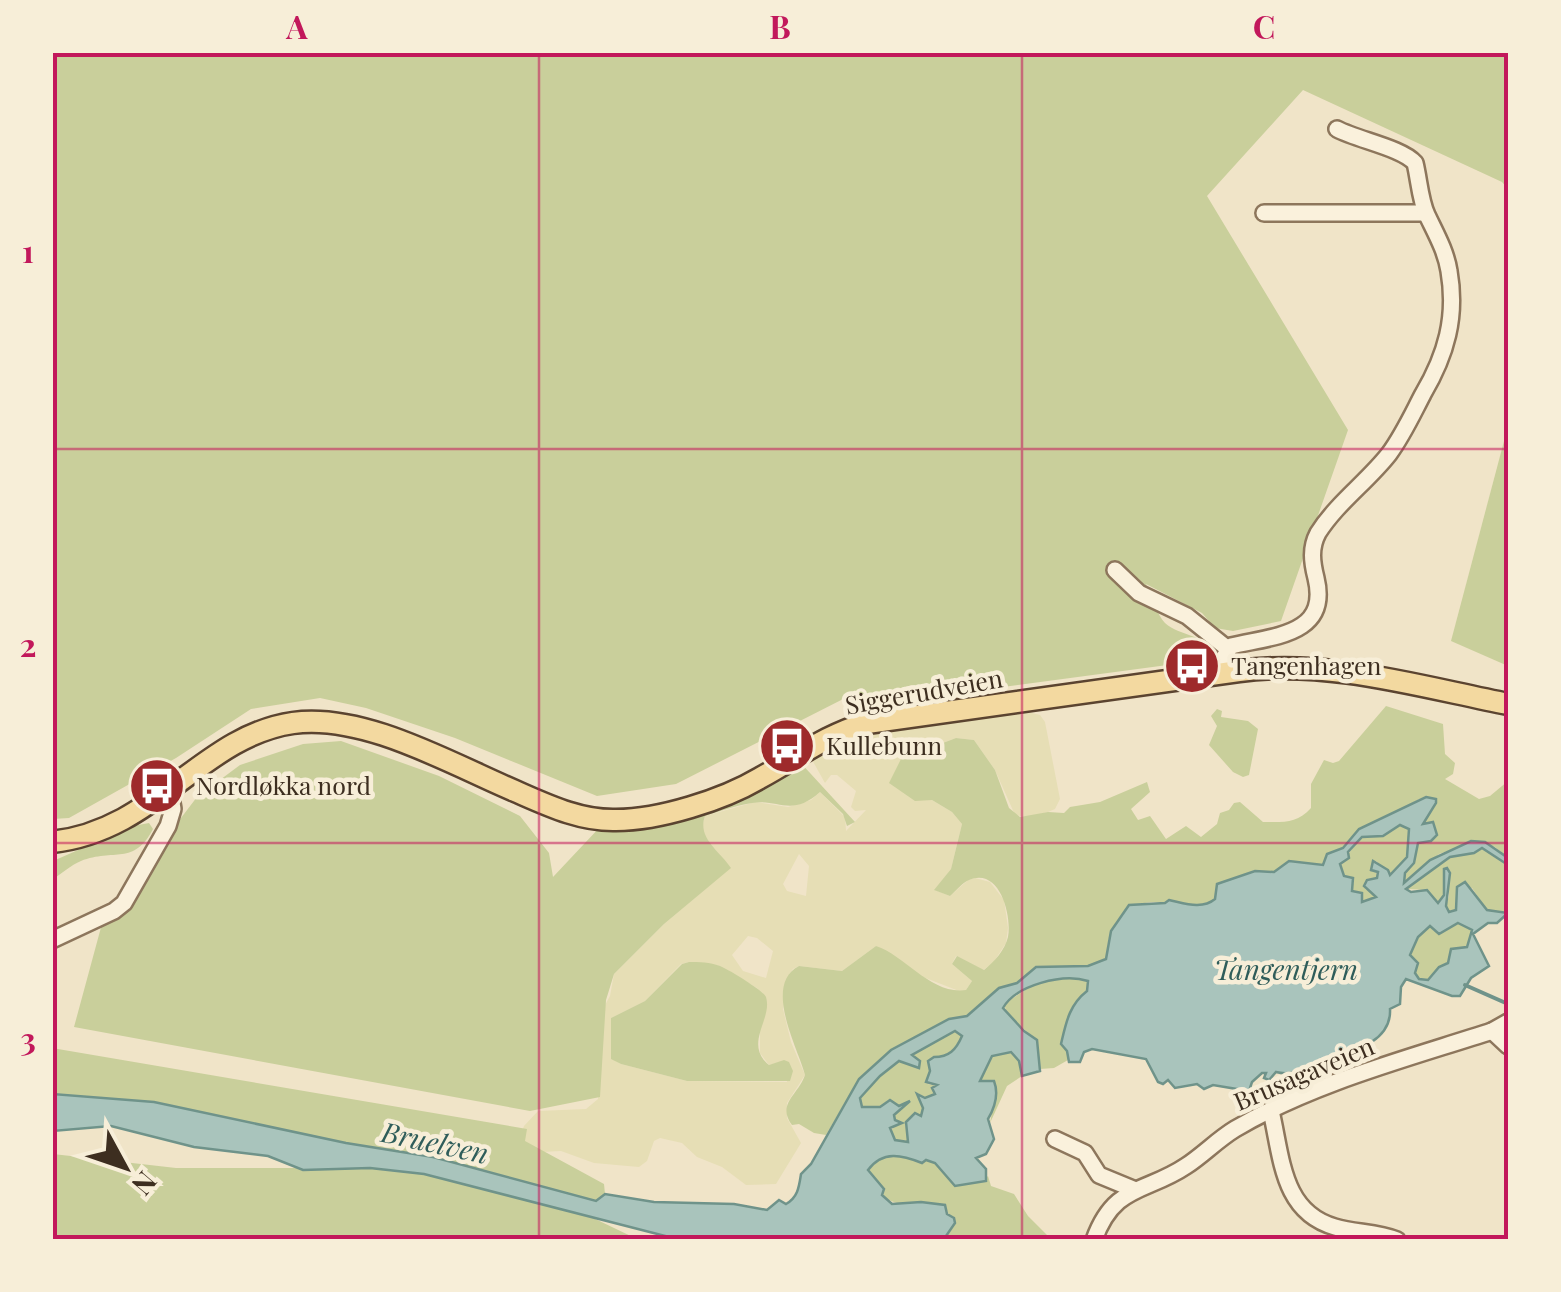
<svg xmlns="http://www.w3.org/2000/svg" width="1561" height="1292" viewBox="0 0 1561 1292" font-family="'Playfair Display',serif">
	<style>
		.farmland { fill: #e6deb5; fill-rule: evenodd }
		.green { fill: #c9cf9b }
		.water { fill: #a9c4bc; stroke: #6f938a; stroke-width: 2.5; fill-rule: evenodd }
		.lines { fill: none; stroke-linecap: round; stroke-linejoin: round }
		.stream { stroke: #6f938a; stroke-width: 4 }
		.minor-casing { stroke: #8d765c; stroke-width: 20 }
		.major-casing { stroke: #5b4430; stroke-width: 25 }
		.minor { stroke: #faf1dc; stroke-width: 15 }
		.major { stroke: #f3d9a0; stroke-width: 20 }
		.grid { fill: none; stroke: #c2185b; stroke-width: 2.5; stroke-opacity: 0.55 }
		.labels { text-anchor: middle; stroke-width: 9; stroke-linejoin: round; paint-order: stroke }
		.poi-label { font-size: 25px; fill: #3d2e20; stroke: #f7eed8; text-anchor: start }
		.street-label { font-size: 25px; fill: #3d2e20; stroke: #f7eed8 }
		.water-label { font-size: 28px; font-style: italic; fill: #2f5d5a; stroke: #f7eed8 }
		.neatline { fill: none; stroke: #c2185b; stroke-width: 4 }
		.grid-label { font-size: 32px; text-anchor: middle; font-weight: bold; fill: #c2185b }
	</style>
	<rect width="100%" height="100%" fill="#f0e4c8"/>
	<!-- farmland -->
	<path class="farmland" d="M 1024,711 L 1040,715 L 1045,722 L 1060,799 L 1055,809 L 1048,812 L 1028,817 L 1015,815 L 995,770 L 974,740 L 956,738 L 901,759 L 923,800 L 932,800 L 952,812 L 962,824 L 951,869 L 935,890 L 950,896 L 968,880 L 975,878 L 990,882 L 1004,900 L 1008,928 L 1006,943 L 993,963 L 983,970 L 956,956 L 952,964 L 972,981 L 966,990 L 959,991 L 923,977 L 876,946 L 842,971 L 799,966 L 793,969 L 788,976 L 783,1009 L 791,1042 L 805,1075 L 787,1103 L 787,1118 L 801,1143 L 776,1184 L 746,1185 L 722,1167 L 697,1157 L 682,1143 L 660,1138 L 654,1141 L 647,1161 L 639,1167 L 594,1163 L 561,1151 L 542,1152 L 528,1149 L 521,1134 L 524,1126 L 538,1111 L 586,1109 L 598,1099 L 600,1014 L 610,996 L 614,974 L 664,924 L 730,868 L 704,836 L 702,827 L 705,816 L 755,802 L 788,807 L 811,800 L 820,792 L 845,817 L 846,831 L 866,810 L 855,811 L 851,807 L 856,791 L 837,775 L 831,775 L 825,783 L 811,758 L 855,734 ZM 799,854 L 809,866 L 806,896 L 787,891 L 783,884 ZM 748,936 L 757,938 L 773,951 L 766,978 L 743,971 L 732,955 ZM 689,962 L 717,965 L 757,988 L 767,1001 L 760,1028 L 760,1053 L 769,1065 L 784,1061 L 787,1082 L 687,1081 L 621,1064 L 611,1058 L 611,1018 L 645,1001 L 681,964 Z"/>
	<!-- green -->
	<g class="green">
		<path d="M 53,53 L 1508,53 L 1508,189 L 1502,182 L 1303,90 L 1207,196 L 1348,430 L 1281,621 L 1233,631 L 1215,628 L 1202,613 L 1146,584 C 1151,595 1157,615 1165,623 C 1181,637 1202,632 1215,655 L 1208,659 L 1191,657 L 1190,662 L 860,706 L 853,694 L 676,784 L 597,796 L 455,738 L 366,708 L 320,698 L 251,709 L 176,758 L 69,818 L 53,819 Z"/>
		<polygon points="1508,426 1508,666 1451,641"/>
		<path d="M 1386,706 L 1443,724 L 1445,754 L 1455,763 L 1453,774 L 1445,779 L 1479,799 L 1490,796 L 1508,781 L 1508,858 L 1495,847 L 1478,841 L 1439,854 L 1404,883 L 1402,878 L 1414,858 L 1417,843 L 1431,841 L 1426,824 L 1423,824 L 1427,815 L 1419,799 L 1386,819 L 1359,829 L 1343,848 L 1325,858 L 1324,865 L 1289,861 L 1274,872 L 1255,871 L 1216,887 L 1215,899 C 1190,918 1131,876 1110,935 C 1107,942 1108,951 1106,959 L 1088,966 L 1036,967 L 1017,983 L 999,988 L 968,1016 L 949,1019 L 899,1045 L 859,1079 L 826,1135 L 814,1133 L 799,1124 L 792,1125 C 776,1104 799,1094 805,1075 C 799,1050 762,985 799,966 L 842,971 L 876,946 C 906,956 931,995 966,990 L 972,981 L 952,964 L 957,956 L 984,970 C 994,962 1005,950 1008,937 C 1012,916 1000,867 969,880 C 962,883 956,891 950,896 L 934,890 L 951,869 L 962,824 L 952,812 L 932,800 L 915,801 L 889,783 L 901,759 L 956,738 L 974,740 L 995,770 L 1009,808 L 1020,817 L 1048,812 L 1064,813 L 1070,807 L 1100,802 L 1147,782 L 1150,792 L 1131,809 L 1138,820 L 1150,816 L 1166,839 L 1186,826 L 1201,837 L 1217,824 L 1220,813 L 1229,810 L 1234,803 L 1240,802 L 1263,822 C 1283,822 1297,824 1311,808 L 1311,784 L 1324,760 L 1333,763 L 1339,761 Z"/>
		<polygon points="1217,709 1222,711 1221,717 1248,721 1258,729 1249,775 1243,777 1233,772 1209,745 1217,726 1211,716"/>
		<path d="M 341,741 L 439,776 L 520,816 L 549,853 L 553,877 L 600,827 L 623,827 L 799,761 L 855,822 L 847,826 L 843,814 L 820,792 C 791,818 778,798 752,803 C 737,805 720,811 705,816 C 697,838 719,850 731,868 L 664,924 L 614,974 L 606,1000 L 600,1097 L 530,1111 L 74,1027 L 103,920 L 197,797 L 240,765 L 303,744 Z"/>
		<path d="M 149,823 L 153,829 C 134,866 114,848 81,861 C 71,865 61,874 53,879 L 53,861 L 133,826 Z"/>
		<polygon points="1400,825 1409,829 1407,857 1391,875 1376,861 1377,878 1370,879 1365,889 1375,893 1376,897 1362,902 1359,894 1351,891 1354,880 1344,876 1340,864 1362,837 1383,836"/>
		<polygon points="1482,848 1508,865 1508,916 1508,913 1487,910 1472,888 1457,887 1456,910 1449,912 1446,906 1449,896 1449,870 1444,869 1444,895 1438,903 1427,890 1406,889 1450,857"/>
		<polygon points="1458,923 1472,930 1467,947 1451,949 1448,963 1439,968 1428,980 1419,979 1415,973 1418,963 1410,955 1418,936 1430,926 1434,931"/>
		<path d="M 689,962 C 699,962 710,962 720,966 C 728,969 764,991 766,997 C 773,1019 743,1044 769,1065 L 784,1060 L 789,1062 L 793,1071 L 790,1081 L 687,1081 L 621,1064 L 611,1059 L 611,1018 L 645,1001 L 682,964 Z"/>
		<path d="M 1073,977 L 1088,981 L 1089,987 C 1074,1005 1067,1021 1061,1044 L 1067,1051 L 1068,1060 L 1054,1068 L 1040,1069 L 1037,1040 L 1008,1016 L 1004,1004 L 1039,981 Z"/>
		<path d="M 955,1031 L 962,1035 C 956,1051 949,1056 934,1057 L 928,1084 L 937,1086 L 935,1093 L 925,1098 L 918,1093 L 923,1108 L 921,1116 L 915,1114 L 905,1125 L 909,1133 L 908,1142 L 895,1140 L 890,1131 L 898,1124 L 894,1115 L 908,1104 L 899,1106 L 888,1100 L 880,1107 L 862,1107 L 860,1098 L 880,1076 L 899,1061 L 909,1065 L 920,1061 L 912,1055 Z"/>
		<polygon points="52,1048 527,1129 525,1141 604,1184 605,1194 596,1201 433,1157 346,1143 154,1102 53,1094"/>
		<polygon points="1011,1052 1019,1061 1022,1076 1007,1086 990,1123 996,1090 991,1080 980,1081 992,1056"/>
		<polygon points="53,1154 176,1168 370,1168 424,1174 589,1216 637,1239 53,1240"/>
		<path d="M 891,1155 L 935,1162 L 963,1185 L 982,1182 L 988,1176 L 991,1186 L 1014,1194 L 1028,1216 L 1051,1239 L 944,1239 L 955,1223 L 943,1205 C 923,1204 896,1209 882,1195 L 884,1190 L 868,1170 L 884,1156 Z"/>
	</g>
	<!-- water -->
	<path class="water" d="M 1426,797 L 1436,799 L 1436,803 L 1423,824 L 1433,822 L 1437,835 L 1431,841 L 1418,843 L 1414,863 L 1405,873 L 1404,883 L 1430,860 L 1471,841 L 1485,842 L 1508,858 L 1508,865 L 1482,848 L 1474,853 L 1450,857 L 1406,889 L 1411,892 L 1427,890 L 1438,903 L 1444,895 L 1444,869 L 1447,868 L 1450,873 L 1446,906 L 1449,912 L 1456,910 L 1457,887 L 1465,882 L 1487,910 L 1508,913 L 1497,923 L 1488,923 L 1473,934 L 1489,966 L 1471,978 L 1460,996 L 1452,996 L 1406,979 L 1401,987 L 1400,1004 L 1390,1009 C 1392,1046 1344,1053 1314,1064 C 1300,1069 1292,1076 1276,1072 L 1269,1080 L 1264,1078 L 1266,1073 L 1262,1073 L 1252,1082 L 1249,1091 L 1213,1085 L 1204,1089 L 1197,1084 L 1175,1088 L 1168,1080 L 1163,1084 L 1158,1082 L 1146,1059 L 1092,1049 L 1084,1052 L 1080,1062 L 1069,1062 L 1067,1051 L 1061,1044 C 1066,1023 1069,1005 1087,991 L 1088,981 C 1063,973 1016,985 1003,1008 L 1024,1031 L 1037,1040 L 1040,1071 L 1022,1076 L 1019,1061 L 1011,1052 L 992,1056 L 980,1081 L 994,1081 C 999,1094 995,1107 988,1119 L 994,1139 L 986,1154 L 976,1158 L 986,1169 L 986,1181 L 955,1186 L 935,1163 L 926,1160 L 922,1163 C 902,1155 883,1150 868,1170 L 884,1189 L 882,1195 L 892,1204 L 921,1202 L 945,1205 L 947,1214 L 954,1218 L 955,1223 L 944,1239 L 669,1237 L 424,1174 L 370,1168 L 303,1170 L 268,1156 L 194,1147 L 111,1126 L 53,1131 L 53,1094 L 154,1102 L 346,1143 L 433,1157 L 596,1201 L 605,1194 L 654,1202 L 734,1204 L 767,1210 L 779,1200 L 786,1204 C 798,1197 799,1187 801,1174 L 811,1164 L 859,1079 L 891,1050 L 949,1019 L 967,1016 L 999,988 L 1017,983 L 1036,967 L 1088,966 L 1106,959 L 1111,931 L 1129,905 L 1165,903 L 1169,900 C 1184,903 1202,910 1215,899 L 1217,884 L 1255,871 L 1274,872 L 1289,861 L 1323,865 L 1327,854 L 1343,848 L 1359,829 ZM 1400,825 L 1409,829 L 1407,857 L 1390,875 L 1388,870 L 1373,861 L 1371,870 L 1378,872 L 1377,878 L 1367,880 L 1364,886 L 1376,897 L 1362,902 L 1362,893 L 1352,891 L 1353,878 L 1344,876 L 1340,864 L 1349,858 L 1348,852 L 1362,837 L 1383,836 ZM 1458,923 L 1472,930 L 1467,947 L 1451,949 L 1448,963 L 1439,967 L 1428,980 L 1419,979 L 1415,973 L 1418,963 L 1410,955 L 1418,937 L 1430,926 L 1439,934 ZM 955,1031 L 962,1036 C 956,1050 949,1057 934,1057 L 928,1061 L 930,1071 L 926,1082 L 937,1085 L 932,1088 L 935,1094 L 925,1098 L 917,1094 L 923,1108 L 921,1116 L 915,1113 L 906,1122 L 908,1142 L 895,1140 L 890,1128 L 902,1123 L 895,1120 L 894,1115 L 910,1101 L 899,1106 L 890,1100 L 880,1107 L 862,1107 L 860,1098 L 880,1076 L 899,1061 L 919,1068 L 920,1061 L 912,1055 Z"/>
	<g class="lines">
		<!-- stream -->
		<polyline class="stream" points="1465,985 1508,1004"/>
		<!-- minor casing -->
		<g class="minor-casing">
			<g id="minor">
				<polyline points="1264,213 1425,213"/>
				<polyline points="1115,570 1139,593 1187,616 1228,649"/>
				<path d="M 1224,673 L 1224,657 L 1231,646 C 1272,636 1330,636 1316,578 C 1312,562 1310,548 1318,533 C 1337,503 1367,482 1389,454 C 1403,435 1412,415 1423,394 C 1446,355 1457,317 1449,271 C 1446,251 1435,232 1427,215 C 1420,200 1419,179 1415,163 C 1402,148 1358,140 1337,129"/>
				<polyline points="52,940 114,911 124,903 168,826 173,809 170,791"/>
				<polyline points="1492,1031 1508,1046"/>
				<path d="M 1271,1111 C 1282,1158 1282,1212 1335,1227 C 1355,1233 1377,1232 1397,1240"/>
				<polyline points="1055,1139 1085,1153 1099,1175 1133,1189"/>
				<path d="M 1094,1240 C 1114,1184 1146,1193 1186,1166 C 1203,1155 1217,1140 1235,1129 C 1313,1083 1406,1059 1492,1031 L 1508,1022"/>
			</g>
		</g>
		<!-- major casing -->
		<g class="major-casing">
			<path id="major" d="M 52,842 C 155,831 202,736 293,723 C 364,713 451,764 515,791 C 547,805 580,821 616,820 C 659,820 723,800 760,778 C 797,758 825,735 867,723 L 1239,671 C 1329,659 1421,687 1508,704"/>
		</g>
		<!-- minor -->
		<use href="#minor" class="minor"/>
		<!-- major -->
		<use href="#major" class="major"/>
	</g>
	<!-- grid -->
	<path class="grid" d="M 539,52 L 539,1240M 1022,52 L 1022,1240M 52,449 L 1508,449M 52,843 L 1508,843"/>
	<!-- icons -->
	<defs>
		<g id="bus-disc" transform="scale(2.875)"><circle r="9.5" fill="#9e2a2b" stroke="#f7eed8"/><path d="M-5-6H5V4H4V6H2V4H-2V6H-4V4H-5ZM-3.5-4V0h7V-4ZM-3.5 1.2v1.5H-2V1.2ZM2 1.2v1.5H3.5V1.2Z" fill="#fff"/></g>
	</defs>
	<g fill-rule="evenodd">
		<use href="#bus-disc" x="1192" y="666"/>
		<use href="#bus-disc" x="787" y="746"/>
		<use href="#bus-disc" x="157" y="786"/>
	</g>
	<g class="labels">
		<!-- poi labels -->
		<g class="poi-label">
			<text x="1231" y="675">Tangenhagen</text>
			<text x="826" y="755">Kullebunn</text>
			<text x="196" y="795">Nordløkka nord</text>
		</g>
		<!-- street labels -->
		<g class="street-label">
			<text transform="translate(924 692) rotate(-10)" y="9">Siggerudveien</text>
			<text transform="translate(1304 1074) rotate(-23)" y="9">Brusagaveien</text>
		</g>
		<!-- water labels -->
		<g class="water-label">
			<text x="1286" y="980">Tangentjern</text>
			<text transform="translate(435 1143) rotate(12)" y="10">Bruelven</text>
		</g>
	</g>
	<!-- border -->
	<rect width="1561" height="1292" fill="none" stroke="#f7eed8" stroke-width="110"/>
	<!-- north arrow -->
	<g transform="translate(125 1167) rotate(130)" stroke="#f7eed8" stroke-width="8" paint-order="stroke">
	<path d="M0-8L18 38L0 25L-18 38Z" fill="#3d2e20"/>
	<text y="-15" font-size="28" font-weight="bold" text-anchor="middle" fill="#3d2e20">N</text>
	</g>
	<rect x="55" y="55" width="1451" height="1182" class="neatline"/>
	<g class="grid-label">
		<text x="297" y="39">A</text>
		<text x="780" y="39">B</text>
		<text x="1264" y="39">C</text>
		<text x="28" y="263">1</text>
		<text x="28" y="657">2</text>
		<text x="28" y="1051">3</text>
	</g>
</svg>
